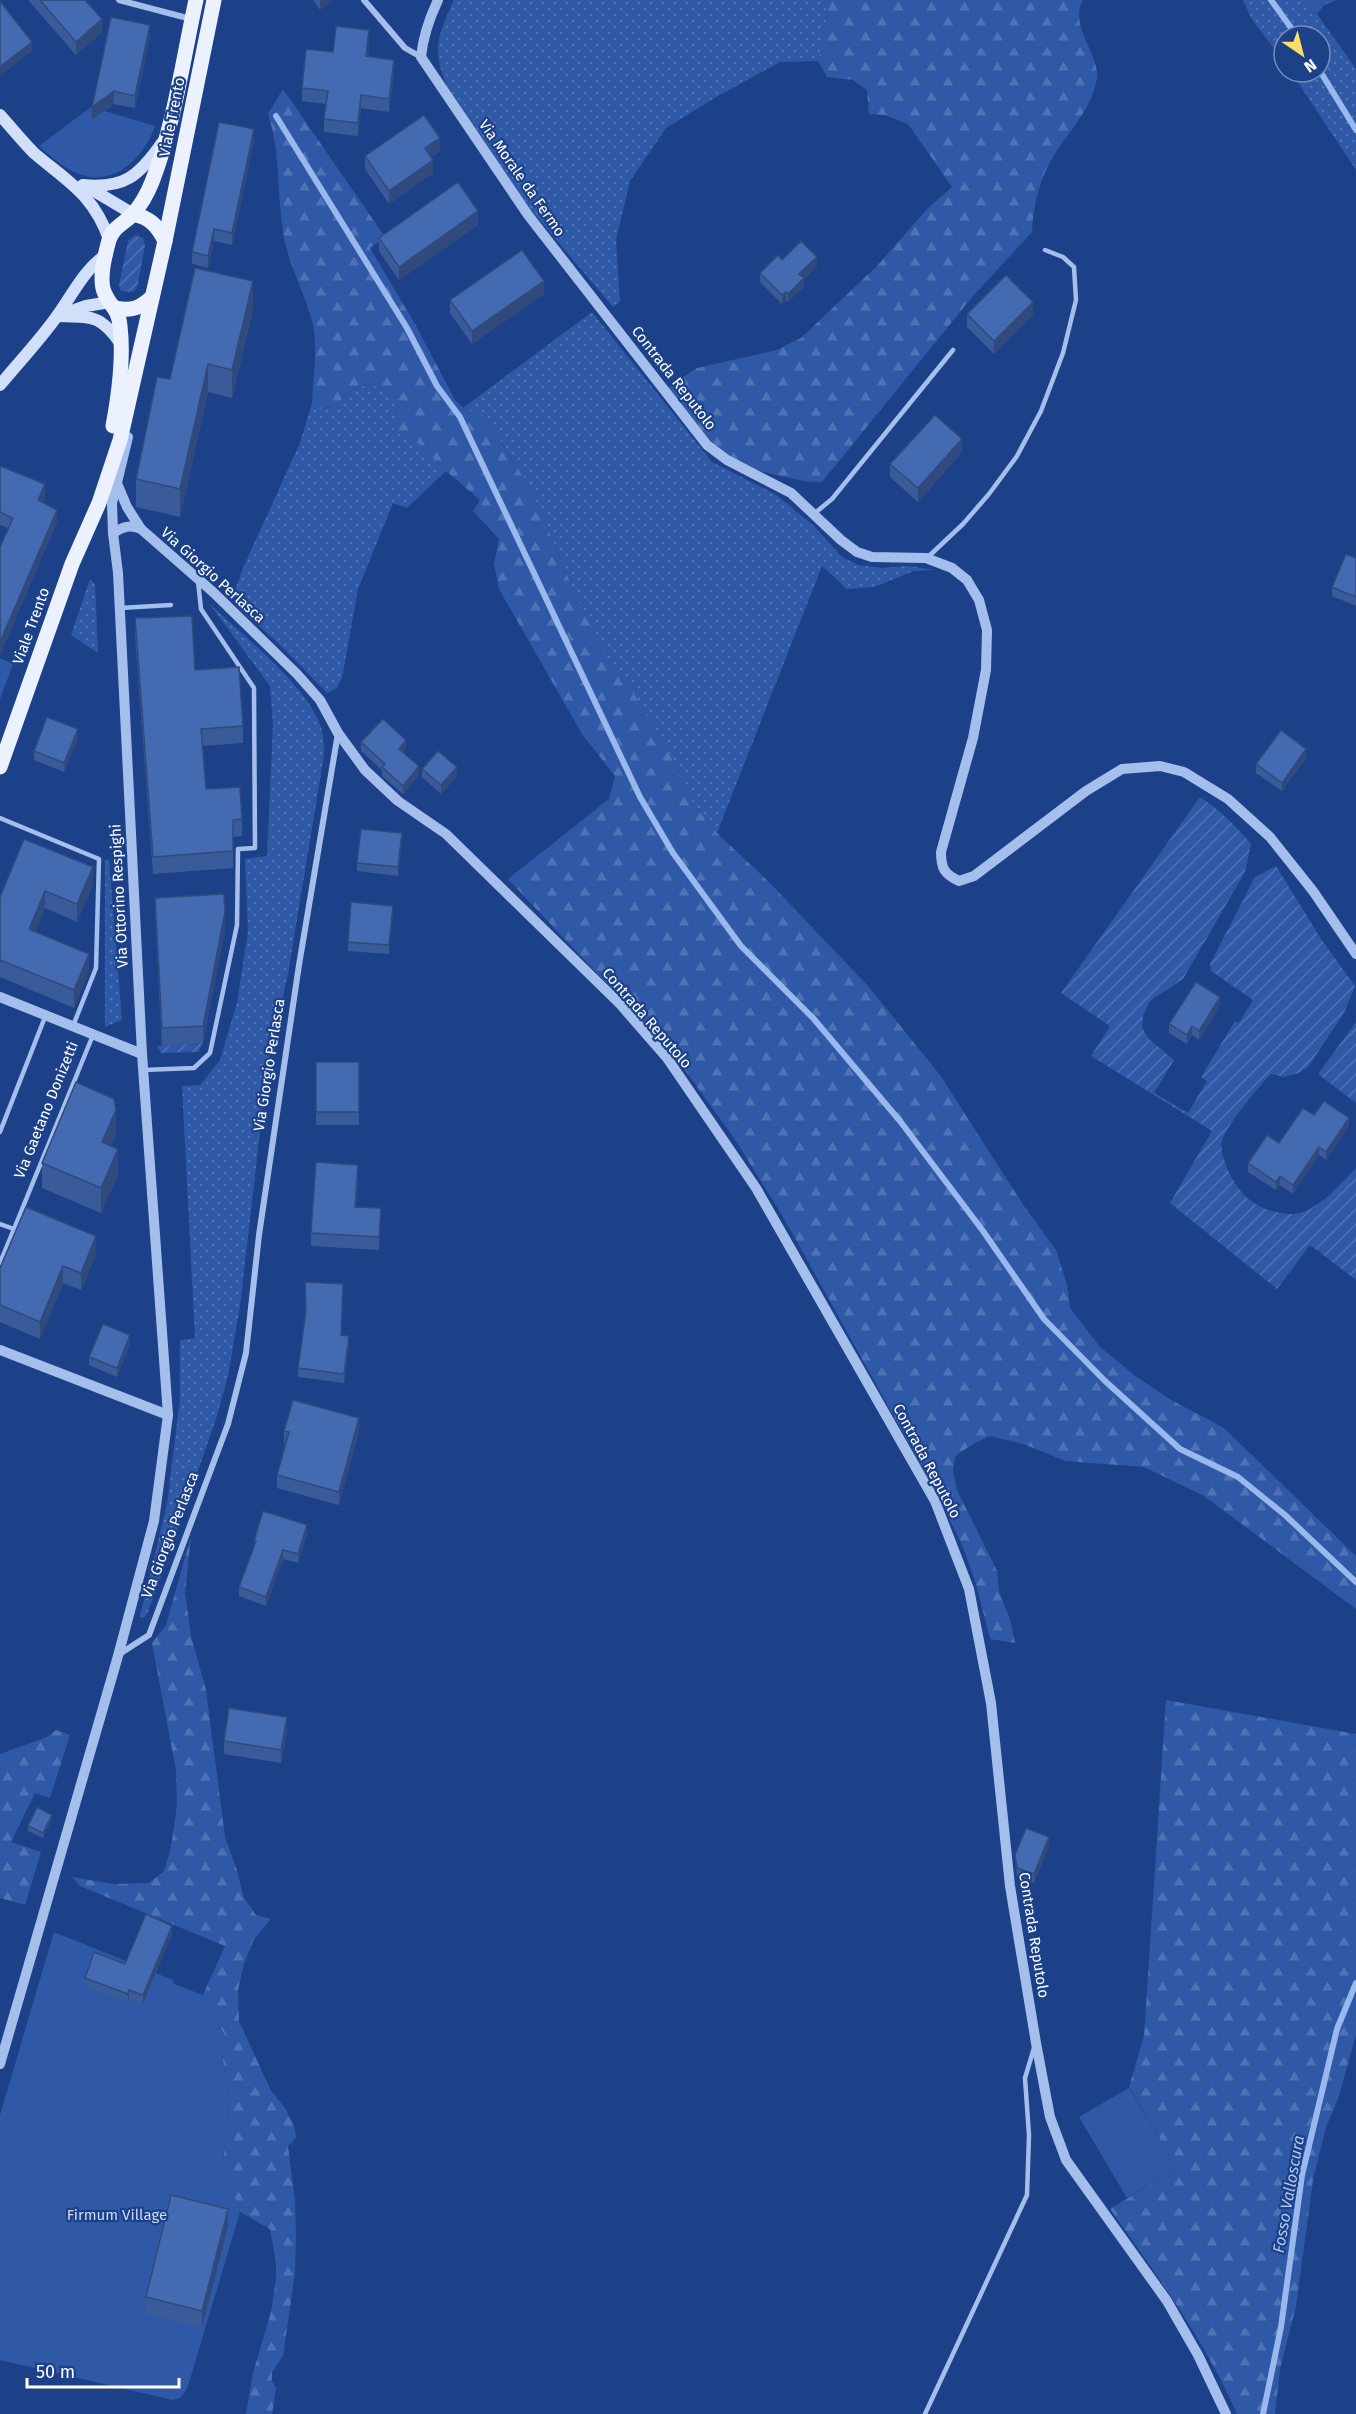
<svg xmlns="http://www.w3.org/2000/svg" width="1356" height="2414" viewBox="0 0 1356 2414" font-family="'Fira Sans',sans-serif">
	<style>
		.grass { fill: url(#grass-dots) }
		.forest { fill: url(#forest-firs) }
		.park { fill: #2f59a6 }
		.garden { fill: url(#garden-furrows) }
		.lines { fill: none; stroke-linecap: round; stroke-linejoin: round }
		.stream { stroke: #98b8ee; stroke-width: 6 }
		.service { stroke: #a5bfec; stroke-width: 4.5 }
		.minor { stroke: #a5bfec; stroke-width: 6 }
		.tertiary { stroke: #a5bfec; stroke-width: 10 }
		.secondary { stroke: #d2dff9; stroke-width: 12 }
		.primary { stroke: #ebf1ff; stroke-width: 15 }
		.wall { fill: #3a5b99 }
		.shaded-wall { fill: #304a7d }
		.building { fill: #446ab2; stroke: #304a7d; stroke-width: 1.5 }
		.labels { text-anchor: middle; stroke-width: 4.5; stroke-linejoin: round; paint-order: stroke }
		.street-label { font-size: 15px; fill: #fff; stroke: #1c4189 }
		.park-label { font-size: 15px; fill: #cbdbf9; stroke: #1c4189 }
		.water-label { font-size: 16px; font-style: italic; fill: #b1c9f3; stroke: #1c4189 }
	</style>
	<defs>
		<pattern id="grass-dots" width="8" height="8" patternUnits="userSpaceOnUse" patternTransform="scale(1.5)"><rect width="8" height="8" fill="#2f59a6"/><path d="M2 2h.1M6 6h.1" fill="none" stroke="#4e72b3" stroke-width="1.8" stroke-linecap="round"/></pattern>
		<pattern id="forest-firs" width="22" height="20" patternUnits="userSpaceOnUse" patternTransform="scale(1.5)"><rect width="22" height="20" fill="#2f59a6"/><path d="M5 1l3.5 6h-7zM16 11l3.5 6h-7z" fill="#4e72b3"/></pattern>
		<pattern id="garden-furrows" width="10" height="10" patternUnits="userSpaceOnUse" patternTransform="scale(1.5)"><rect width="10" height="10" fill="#2f59a6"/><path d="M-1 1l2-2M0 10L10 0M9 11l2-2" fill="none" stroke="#4e72b3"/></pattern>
	</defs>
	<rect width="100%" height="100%" fill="#1c4189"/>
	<!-- grass -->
	<g class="grass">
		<path d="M 454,0 L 830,0 L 818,61 L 780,62 L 718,96 L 666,128 L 630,181 L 616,240 L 620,302 L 613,307 L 530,209 L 447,86 C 431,49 438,36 454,0 Z"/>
		<polygon points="1243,0 1307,0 1356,69 1356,170 1291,72 1320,72 1320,36 1284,36 1284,62 1251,18"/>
		<polygon points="592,312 712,462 775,494 813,525 842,557 858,565 882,568 908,566 935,570 914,571 874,587 847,589 822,566 717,833 694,805 681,776 641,704 606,657 578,601 530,487 500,440 463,408"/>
		<polygon points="371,384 402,401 396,412 394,431 419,444 446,471 407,508 393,503 358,589 342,678 337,688 327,693 278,643 236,606 234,593 243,568 300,443 312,403 321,409 332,407 356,388"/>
		<polygon points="90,579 95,584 98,653 71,635"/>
		<path d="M 209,603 C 242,635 307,685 321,727 C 324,736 324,746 324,755 L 288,974 L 268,1062 L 240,1306 L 228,1376 L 216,1419 L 155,1593 L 147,1614 L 143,1618 L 140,1616 L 167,1504 L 180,1400 L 180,1340 L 195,1338 L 182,1086 L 200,1085 L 220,1060 L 237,1003 L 248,931 L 245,859 L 267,856 L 273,725 L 270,686 Z"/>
		<polygon points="109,859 122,1020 105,1027 105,861"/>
	</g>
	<!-- forest -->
	<g class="forest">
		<path d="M 830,0 L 1083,0 C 1068,24 1100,56 1097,78 C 1092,109 1070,129 1055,154 C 1040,177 1033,205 1032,232 L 973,296 L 822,482 C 809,483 799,480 786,477 C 722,466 705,436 667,388 L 697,368 L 777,350 L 801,338 L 877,266 L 927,209 L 952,187 L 908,124 L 885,115 L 869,114 L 867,90 L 853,80 L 827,77 L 818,61 Z"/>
		<polygon points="1307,0 1337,0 1324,5 1317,14"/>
		<path d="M 283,89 L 385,237 L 370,248 L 415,324 L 455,400 L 463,408 L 483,415 L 530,487 L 578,601 L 607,657 L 641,704 L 660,736 L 681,776 L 694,805 L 717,833 L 769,882 L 868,986 L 940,1075 L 1024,1206 L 1056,1250 L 1067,1285 L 1070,1308 L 1101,1348 L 1137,1377 L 1171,1400 L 1224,1428 L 1356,1556 L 1356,1609 L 1204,1496 L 1144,1467 L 1065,1461 L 1026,1445 L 990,1436 L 973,1444 L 955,1456 L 953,1470 L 957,1490 L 997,1571 L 999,1592 L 1010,1619 L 1015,1643 L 990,1639 L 976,1584 L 963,1547 L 943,1505 L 785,1220 L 734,1138 L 674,1055 L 508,879 L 609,799 L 615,776 L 582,734 L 499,589 L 494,564 L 499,539 L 473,511 L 480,500 L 446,471 L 419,444 L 394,431 L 396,412 L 402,401 L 371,384 L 356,388 L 332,407 L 321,409 L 312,403 C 313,378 318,349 313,325 C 306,296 291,270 285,242 C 276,199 282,156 268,114 Z"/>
		<polygon points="191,1536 185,1593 191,1636 206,1690 225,1837 236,1867 244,1898 256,1915 271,1919 254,1939 244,1964 238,1990 239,2021 271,2091 285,2108 294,2125 296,2138 288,2146 295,2200 296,2237 295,2273 283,2356 272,2372 272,2381 276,2388 272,2414 246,2414 253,2373 271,2312 276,2279 276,2262 270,2229 240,2212 223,2163 229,2098 222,2055 226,2038 203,1995 225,1946 80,1886 72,1877 113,1884 149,1883 164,1871 171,1847 177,1806 176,1771 152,1643 166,1625"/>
		<path d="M 1166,1700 L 1356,1734 L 1356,2035 L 1338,2099 L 1326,2127 L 1313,2180 L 1296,2306 L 1280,2369 L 1275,2414 L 1237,2414 C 1204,2339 1157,2275 1110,2209 L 1177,2168 L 1129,2087 L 1144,2036 Z"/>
		<polygon points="56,1730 70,1735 50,1798 35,1793 11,1842 41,1852 25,1905 0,1898 0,1754 47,1737"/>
	</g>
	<!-- park -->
	<g class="park">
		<path d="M 91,107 L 155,126 C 145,155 117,186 82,175 C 66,170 51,157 39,146 Z"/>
		<polygon points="0,658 13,664 0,699"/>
		<polygon points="54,1932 173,1980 174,1984 203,1995 226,2038 222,2055 229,2098 223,2163 240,2212 187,2389 180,2398 173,2400 0,2360 0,2115"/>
		<polygon points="1129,2088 1177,2168 1127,2198 1079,2117"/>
	</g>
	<!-- garden -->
	<g class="garden">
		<polygon points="135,235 143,238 145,246 137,288 133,292 121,291 119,285 128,241"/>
		<path d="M 1200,797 C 1220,810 1236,826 1251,844 L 1245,872 L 1183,979 L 1150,1001 L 1143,1015 L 1142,1027 L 1148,1038 L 1174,1060 L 1154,1093 L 1188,1113 L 1207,1081 L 1201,1077 L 1235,1021 L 1239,1023 L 1253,1000 L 1211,971 L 1210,964 L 1255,877 L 1276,866 L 1321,939 L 1355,986 L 1344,1013 L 1308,1067 L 1299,1073 L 1284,1077 L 1271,1074 C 1260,1085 1225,1127 1222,1141 C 1220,1149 1224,1160 1227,1168 C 1238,1193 1253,1208 1280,1213 C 1286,1214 1297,1215 1303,1212 C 1324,1204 1341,1183 1356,1168 L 1356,1280 L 1310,1245 L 1277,1289 L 1170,1203 L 1212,1131 L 1091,1056 L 1110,1026 L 1061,993 Z"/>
		<polygon points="1356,1022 1356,1103 1318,1074"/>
		<polygon points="203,1043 198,1052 161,1053 157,1046"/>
	</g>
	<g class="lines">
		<!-- stream -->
		<g class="stream">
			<polyline points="1271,0 1297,36"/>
			<polyline points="1320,71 1356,130"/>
			<polyline points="276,116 407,328 437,386 460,417 640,797 673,853 741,946 813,1018 900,1121 983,1231 1044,1319 1104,1380 1180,1449 1238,1477 1285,1515 1356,1582"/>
			<polyline points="1263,2414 1281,2327 1302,2175 1337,2029 1356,1983"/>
		</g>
		<!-- service -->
		<g class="service">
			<polyline points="815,513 832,499 953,350"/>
			<polyline points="928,557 963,524 989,494 1017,456 1041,411 1063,353 1076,300 1074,267 1063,257 1045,250"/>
			<polyline points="120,608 171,605"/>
			<polyline points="0,818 99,859 96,968 73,1026"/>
			<polyline points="143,1070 194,1068 210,1053 237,925 238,849 255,848 254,688 201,609 198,581"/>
			<polyline points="0,1132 45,1017"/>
			<polyline points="0,1224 14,1229 93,1035"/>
			<polyline points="0,1263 14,1229"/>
			<polyline points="925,2414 1027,2195 1029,2135 1025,2078 1034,2048"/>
		</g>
		<!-- minor -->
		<g class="minor">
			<polyline points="119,0 191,19"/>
			<polyline points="364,0 405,48 421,57"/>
			<polyline points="118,1655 149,1635 228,1424 246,1353 259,1235 299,965 338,733"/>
		</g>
		<!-- tertiary -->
		<g class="tertiary">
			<path d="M 438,0 C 429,19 423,36 421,57 L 528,215 L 707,445 L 727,460 L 791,493 L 841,540 L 857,552 L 872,557 L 926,558 L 952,568 L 967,580 L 979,600 L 987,630 L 986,670 L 973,738 L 941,852 C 941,868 944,874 959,881 L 974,876 L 1086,791 L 1122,769 L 1160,766 L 1184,772 L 1228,799 L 1270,837 L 1313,891 L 1356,954"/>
			<polyline points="141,529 213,592 297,674 320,700 338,733 365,770 398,801 446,834 620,1004 667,1058 756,1188 935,1501 969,1589 991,1703 1010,1886 1036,2043 1050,2117 1066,2160 1167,2301 1198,2355 1226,2414"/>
			<path d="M 113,533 C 123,527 129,524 141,529 L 127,507 L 116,481"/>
			<polyline points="0,997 142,1054"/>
			<polyline points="0,1350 168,1415"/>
			<polyline points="0,2064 118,1656 154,1521 168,1415 142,1054 118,573 113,533 112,503 128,437"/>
		</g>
		<!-- secondary -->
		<g class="secondary">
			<path d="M 0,115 C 11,127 22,141 34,153 C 68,182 93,194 109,239"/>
			<path d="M 83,185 C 124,189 139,176 162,143"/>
			<polyline points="86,186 133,214"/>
			<polyline points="66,313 86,306 110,302"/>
			<path d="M 57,316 C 92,317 100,314 121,344"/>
			<path d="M 0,385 C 19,362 40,340 57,316 C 73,294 84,269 107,254"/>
		</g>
		<!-- primary -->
		<g class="primary">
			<path d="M 133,214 C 150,218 157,225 165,241"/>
			<path d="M 116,308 C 132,312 141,307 152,297"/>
			<path d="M 113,426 C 119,394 124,359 120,326 C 118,307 111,308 105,294 C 98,280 105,255 109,240 C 113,227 125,223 133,214 C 140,206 148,192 152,182 C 174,126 183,59 196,0"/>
			<polyline points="0,767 72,564 99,503 120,440 165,241 214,0"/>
		</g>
	</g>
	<!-- wall -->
	<g class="wall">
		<polygon points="28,0 85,0 102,32 76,55"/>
		<polygon points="313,0 333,0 320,10"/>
		<polygon points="150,37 135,108 114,104 92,119"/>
		<polygon points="369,43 368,56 394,73 389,112 361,108 358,136 324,132 324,119 326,104 302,101 302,88 333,52"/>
		<polygon points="254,141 232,245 214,241 208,268 192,264 192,252"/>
		<polygon points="440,151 431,157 433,173 389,204 365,169 365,156"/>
		<polygon points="478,225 399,280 379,251 379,238"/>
		<polygon points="782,260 817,266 804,279 804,287 788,302 786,300 782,304 760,282 760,273"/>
		<polygon points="544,294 472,344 450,313 450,300"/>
		<polygon points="253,309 232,398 208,392 180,517 136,507 136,479 170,379"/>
		<polygon points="967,314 1033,315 994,354 967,327"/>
		<polygon points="962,452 918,502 890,477 890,464"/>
		<polygon points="0,466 45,497 42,503 57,522 0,655 0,547 8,528 0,525"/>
		<polygon points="1356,558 1356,606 1332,596 1332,587"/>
		<polygon points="135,618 195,670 243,726 243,743 203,746 206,789 242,819 242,836 233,837 233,868 153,874 135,635"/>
		<polygon points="78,737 64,772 34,760 34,751"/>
		<polygon points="361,742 406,749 403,752 419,775 403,794 382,776 382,770 361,751"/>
		<polygon points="1306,758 1282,791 1256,773 1256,764"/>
		<polygon points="422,769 457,776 441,794 422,777"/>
		<polygon points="402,842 398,876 357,871 357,863"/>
		<polygon points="93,885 77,922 45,908 35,932 89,971 74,1008 0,977 0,897"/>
		<polygon points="155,898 225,929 203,1043 162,1046 155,915"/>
		<polygon points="393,915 389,954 348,951 348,942"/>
		<polygon points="1220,1006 1199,1040 1192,1035 1187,1044 1169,1033 1169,1024"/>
		<rect x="316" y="1062" width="43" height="63"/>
		<polygon points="1314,1115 1349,1126 1326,1160 1319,1155 1293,1194 1280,1185 1276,1190 1248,1172 1248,1163 1279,1143"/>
		<polygon points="116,1135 111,1146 118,1174 101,1213 42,1188 42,1163"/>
		<polygon points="358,1178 356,1207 381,1222 379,1250 311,1246 311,1233"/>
		<polygon points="96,1254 81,1290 63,1283 40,1339 0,1322 0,1268"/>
		<polygon points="341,1335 349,1344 344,1383 298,1377 298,1368"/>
		<polygon points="130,1344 117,1377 89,1365 89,1357"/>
		<polygon points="284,1431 359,1431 339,1505 277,1488 277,1475 286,1444 284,1444"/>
		<polygon points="307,1534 298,1563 283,1559 266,1606 239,1596 239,1587 254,1547 254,1541"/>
		<polygon points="287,1731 281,1763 224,1754 224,1741"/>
		<polygon points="52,1819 43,1838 28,1831 28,1826"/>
		<polygon points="1049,1846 1034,1883 1017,1876 1015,1855"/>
		<polygon points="172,1934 143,2004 129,1999 128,2003 85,1986 85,1978 125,1964"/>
		<polygon points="228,2226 202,2328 146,2314 146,2297"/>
	</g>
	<!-- shaded-wall -->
	<g class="shaded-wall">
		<polygon points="320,0 333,0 320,10"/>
		<polygon points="102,19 102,32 76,55 76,42"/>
		<polygon points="150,25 150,37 135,108 135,96"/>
		<polygon points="369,30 369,43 366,69 366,56"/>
		<polygon points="32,42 32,51 0,76 0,67"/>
		<polygon points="394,60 394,73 389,112 389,99"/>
		<polygon points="114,91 114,104 92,119 92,107"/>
		<polygon points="361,95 361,108 358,136 358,123"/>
		<polygon points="254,129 254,141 232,245 232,233"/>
		<polygon points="440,138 440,151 425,161 425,148"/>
		<polygon points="433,160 433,173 389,204 389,191"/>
		<polygon points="478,211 478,225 399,280 399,267"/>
		<polygon points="214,229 214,241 208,268 208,256"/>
		<polygon points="817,257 817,266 804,279 804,287 788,302 788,294 799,274"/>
		<polygon points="253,281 253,309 232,398 232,370"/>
		<polygon points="544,281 544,294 472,344 472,331"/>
		<polygon points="786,292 786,300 782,304 782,295"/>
		<polygon points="1033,302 1033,315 994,354 994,341"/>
		<polygon points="208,364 208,392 180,517 180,489"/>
		<polygon points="962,439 962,452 918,502 918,488"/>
		<polygon points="45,484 45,497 38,513 38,500"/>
		<polygon points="57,510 57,522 0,655 0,642"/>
		<polygon points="78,729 78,737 64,772 64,763"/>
		<polygon points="406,740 406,749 399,757 399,749"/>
		<polygon points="1306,749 1306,758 1282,791 1282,783"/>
		<polygon points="419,766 419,775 403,794 403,786"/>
		<polygon points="457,767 457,776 441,794 441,785"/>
		<polygon points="402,833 402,842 398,876 398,867"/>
		<polygon points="93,867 93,885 77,922 77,904"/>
		<polygon points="45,891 45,908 29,947 29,929"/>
		<polygon points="393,906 393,915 389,954 389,945"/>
		<polygon points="225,912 225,929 203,1043 203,1026"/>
		<polygon points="89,954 89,971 74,1008 74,990"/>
		<polygon points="1220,997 1220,1006 1199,1040 1199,1031"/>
		<polygon points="1192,1026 1192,1035 1187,1044 1187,1035"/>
		<polygon points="116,1110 116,1135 102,1167 102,1142"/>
		<polygon points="1349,1118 1349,1126 1326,1160 1326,1152"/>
		<polygon points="1319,1147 1319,1155 1293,1194 1293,1185"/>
		<polygon points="118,1149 118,1174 101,1213 101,1188"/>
		<polygon points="358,1165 358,1178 355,1220 355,1207"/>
		<polygon points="1280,1176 1280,1185 1276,1190 1276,1182"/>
		<polygon points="381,1208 381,1222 379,1250 379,1237"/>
		<polygon points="96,1236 96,1254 81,1290 81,1273"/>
		<polygon points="63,1266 63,1283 40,1339 40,1322"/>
		<polygon points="130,1335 130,1344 117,1377 117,1368"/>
		<polygon points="349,1336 349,1344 344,1383 344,1374"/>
		<polygon points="359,1418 359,1431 339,1505 339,1492"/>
		<polygon points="307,1525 307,1534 298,1563 298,1554"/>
		<polygon points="283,1550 283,1559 266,1606 266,1597"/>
		<polygon points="287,1717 287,1731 281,1763 281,1750"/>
		<polygon points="52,1815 52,1819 43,1838 43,1833"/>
		<polygon points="1049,1837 1049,1846 1034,1883 1034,1874"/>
		<polygon points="172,1926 172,1934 143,2004 143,1995"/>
		<polygon points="129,1990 129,1999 128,2003 128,1994"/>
		<polygon points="228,2209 228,2226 202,2328 202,2311"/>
	</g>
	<!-- building -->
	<g class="building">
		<polygon points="40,0 85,0 102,19 76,42"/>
		<polygon points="0,1 32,42 0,67"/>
		<polygon points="111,17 150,25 135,96 114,91 92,107"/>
		<polygon points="336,26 369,30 366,56 394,60 389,99 361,95 358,123 324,119 328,91 302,88 306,49 333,52"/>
		<polygon points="424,115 440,138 425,148 433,160 389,191 365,156"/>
		<polygon points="219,122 254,129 232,233 214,229 208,256 192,252"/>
		<polygon points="458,182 478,211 399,267 379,238"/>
		<polygon points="801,241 817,257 799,274 804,278 788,294 786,292 782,295 760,273 778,255 782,260"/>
		<polygon points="522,250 544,281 472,331 450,300"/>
		<polygon points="195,268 253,281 232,370 208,364 180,489 136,479 157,377 170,379"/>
		<polygon points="1006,275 1033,302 994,341 967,314"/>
		<polygon points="935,415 962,439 918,488 890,464"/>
		<polygon points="0,466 45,484 38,500 57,510 0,642 0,547 13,518 0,512"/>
		<polygon points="1346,554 1356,558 1356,597 1332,587"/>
		<polygon points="192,616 195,670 239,667 243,726 201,729 206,789 240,787 242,819 233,820 233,851 153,857 135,618"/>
		<polygon points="47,717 78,729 64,763 34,751"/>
		<polygon points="383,719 406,740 399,749 419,766 403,786 382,767 385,764 361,742"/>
		<polygon points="1281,730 1306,749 1282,783 1256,764"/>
		<polygon points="438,751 457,767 441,785 422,769"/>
		<polygon points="361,829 402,833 398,867 357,863"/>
		<polygon points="24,839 93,867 77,904 45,891 29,929 89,954 74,990 0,960 0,897"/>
		<polygon points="224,894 225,912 203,1026 162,1028 155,898"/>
		<polygon points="351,902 393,906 389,945 348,942"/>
		<polygon points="1196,982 1220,997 1199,1031 1192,1026 1187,1035 1169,1024"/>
		<rect x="316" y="1062" width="43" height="50"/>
		<polygon points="76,1082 114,1099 116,1110 102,1142 118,1149 101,1188 42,1163"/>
		<polygon points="1324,1101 1349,1118 1326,1152 1319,1147 1293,1185 1280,1176 1276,1182 1248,1163 1267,1135 1279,1143 1303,1108 1314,1115"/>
		<polygon points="316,1162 358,1165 355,1207 381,1208 379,1237 311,1233"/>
		<polygon points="26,1207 96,1236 81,1273 63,1266 40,1322 0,1305 0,1268"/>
		<polygon points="305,1282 343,1284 341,1335 349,1336 344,1374 298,1368 306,1311"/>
		<polygon points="103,1324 130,1335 117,1368 89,1357"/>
		<polygon points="293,1400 359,1418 339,1492 277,1475 289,1432 284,1431"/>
		<polygon points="263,1511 307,1525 298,1554 283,1550 266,1597 239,1587 256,1541 254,1541"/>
		<polygon points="229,1708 287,1717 281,1750 224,1741"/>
		<polygon points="37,1807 52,1815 43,1833 28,1826"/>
		<polygon points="1026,1828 1049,1837 1034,1874 1017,1868 1015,1855"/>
		<polygon points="146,1914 172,1926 143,1995 129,1990 128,1994 85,1978 94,1952 125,1964"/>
		<polygon points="171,2195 228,2209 202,2311 146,2297"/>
	</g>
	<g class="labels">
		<!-- street labels -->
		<g class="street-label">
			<text transform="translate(172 117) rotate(-79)" y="5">Viale Trento</text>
			<text transform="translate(522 178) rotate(55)" y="5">Via Morale da Fermo</text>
			<text transform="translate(674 378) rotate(52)" y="5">Contrada Reputolo</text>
			<text transform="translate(213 575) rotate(42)" y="5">Via Giorgio Perlasca</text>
			<text transform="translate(31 626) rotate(-70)" y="5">Viale Trento</text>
			<text transform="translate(119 896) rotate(-93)" y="5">Via Ottorino Respighi</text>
			<text transform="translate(647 1018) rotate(49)" y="5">Contrada Reputolo</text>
			<text transform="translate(269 1065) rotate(-81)" y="5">Via Giorgio Perlasca</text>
			<text transform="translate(46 1110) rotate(-68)" y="5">Via Gaetano Donizetti</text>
			<text transform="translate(927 1461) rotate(62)" y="5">Contrada Reputolo</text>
			<text transform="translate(170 1535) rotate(-69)" y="5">Via Giorgio Perlasca</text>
			<text transform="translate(1034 1935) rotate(81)" y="5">Contrada Reputolo</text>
		</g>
		<!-- park labels -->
		<g class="park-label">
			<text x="117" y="2220">Firmum Village</text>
		</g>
		<!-- water labels -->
		<g class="water-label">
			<text transform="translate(1288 2194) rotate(-80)" y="6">Fosso Valloscura</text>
		</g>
	</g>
	<!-- north arrow -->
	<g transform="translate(1302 54) rotate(145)"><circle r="28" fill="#1c4189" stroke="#778db8" stroke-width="1.5"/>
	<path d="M0-4.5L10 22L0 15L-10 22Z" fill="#fddf63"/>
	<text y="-9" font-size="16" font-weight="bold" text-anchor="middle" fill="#ffffff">N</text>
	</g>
	<!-- scale -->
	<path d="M27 2378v9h152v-9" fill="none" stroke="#ffffff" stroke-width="3"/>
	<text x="36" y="2378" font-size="18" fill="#ffffff" stroke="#1c4189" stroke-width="4.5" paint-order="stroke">50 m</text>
</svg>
